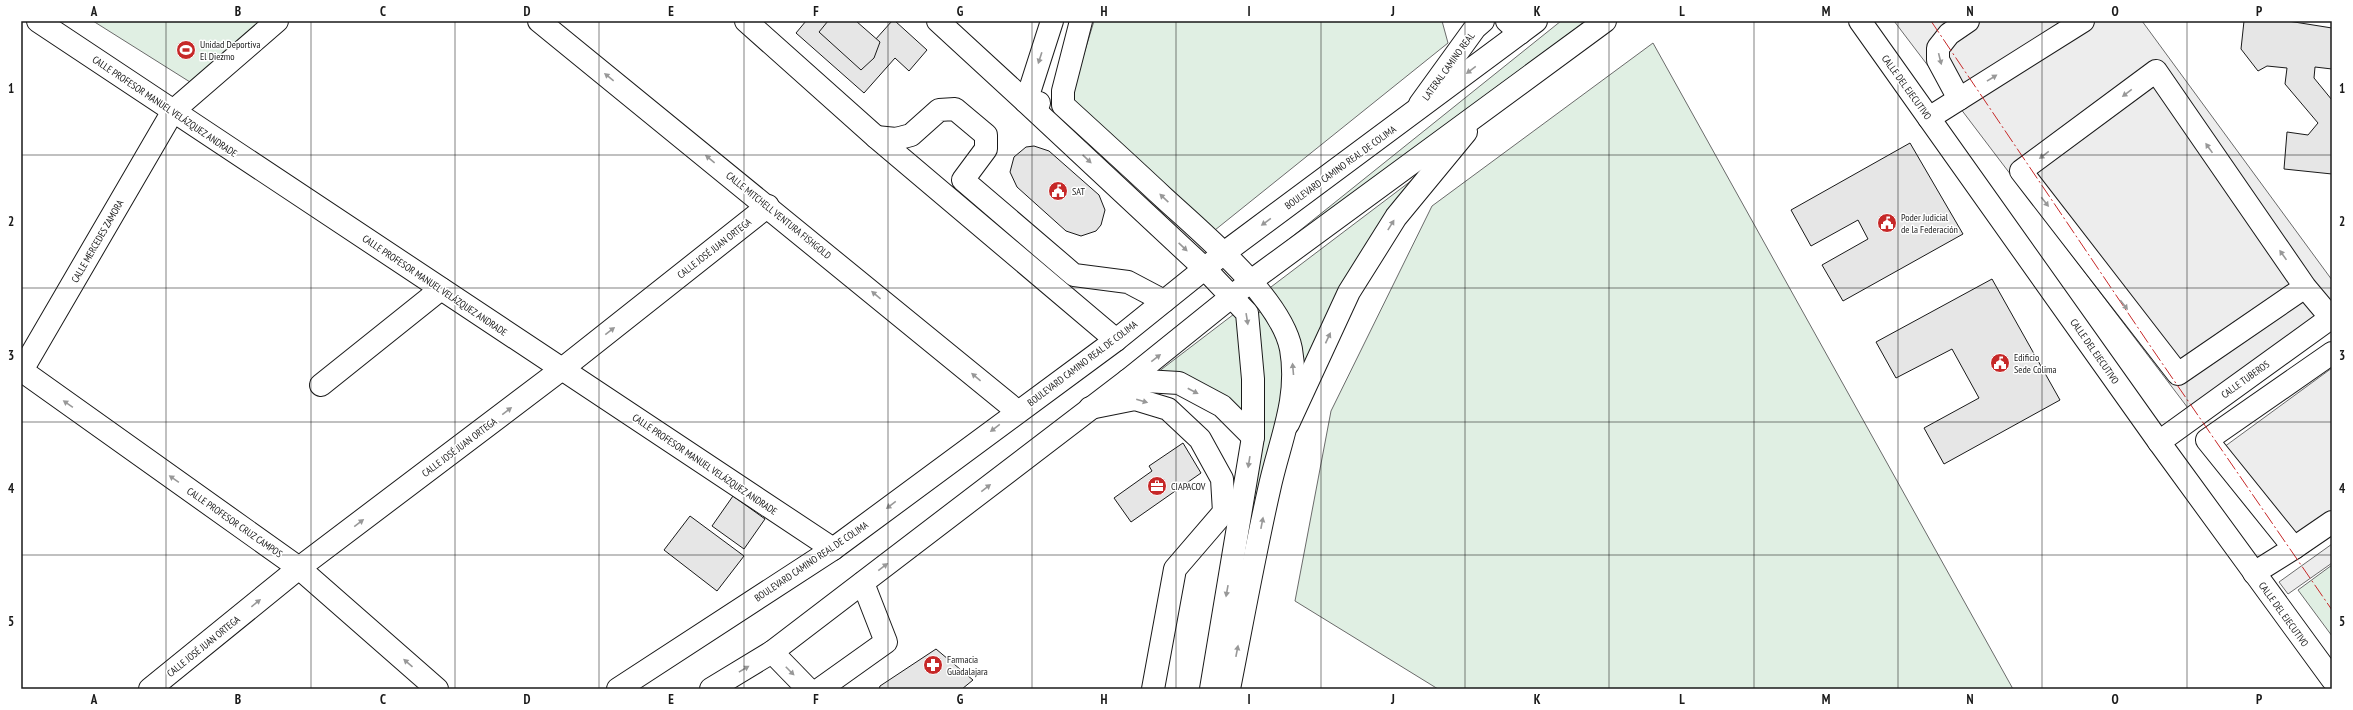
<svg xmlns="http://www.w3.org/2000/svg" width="2353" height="710" viewBox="0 0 2353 710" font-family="'PT Sans Narrow',sans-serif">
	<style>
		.green { fill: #e0efe3; stroke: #6a6a6a }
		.parking { fill: #ededed; stroke: #6a6a6a }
		.building { fill: #e6e6e6; stroke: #1a1a1a }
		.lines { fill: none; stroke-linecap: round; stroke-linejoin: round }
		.minor-casing { stroke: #1a1a1a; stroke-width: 24 }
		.major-casing { stroke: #1a1a1a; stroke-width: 24 }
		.minor { stroke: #fff; stroke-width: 22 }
		.major { stroke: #fff; stroke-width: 22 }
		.power { stroke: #c62828; stroke-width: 1; stroke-dasharray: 14 3 2 3; stroke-linecap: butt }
		.oneway { fill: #989898 }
		.grid { fill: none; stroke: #1a1a1a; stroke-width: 1; stroke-opacity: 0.55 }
		.labels { text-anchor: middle; stroke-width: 3; stroke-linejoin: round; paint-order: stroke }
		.poi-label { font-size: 10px; fill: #1a1a1a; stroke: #fff; text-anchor: start }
		.street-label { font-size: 10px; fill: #1a1a1a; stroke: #fff }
		.neatline { fill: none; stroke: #1a1a1a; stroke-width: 1.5 }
		.grid-label { font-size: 13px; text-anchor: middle; font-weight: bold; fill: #1a1a1a }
	</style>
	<rect width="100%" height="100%" fill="#fff"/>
	<!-- green -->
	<g class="green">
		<polygon points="93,21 265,21 190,82"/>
		<polygon points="1094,21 1442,21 1448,43 1215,230 1074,108 1072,93"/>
		<polygon points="1561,21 1586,21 1273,252"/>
		<polygon points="1653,43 2013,689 1438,689 1295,601 1331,411 1432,206"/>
		<polygon points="1432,165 1300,373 1267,290"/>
		<polygon points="1238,311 1245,418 1158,372"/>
		<polygon points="1261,311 1281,345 1285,381 1256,516 1247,514 1254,317"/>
		<polygon points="2332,565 2332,636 2298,590"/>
	</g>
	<!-- parking -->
	<g class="parking">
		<polygon points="1894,21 2142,21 2332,280 2332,317 2194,416"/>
		<polygon points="2332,368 2332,535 2304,555 2224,447"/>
		<polygon points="2332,544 2332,563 2288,594 2279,582"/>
	</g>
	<!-- building -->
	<g class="building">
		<polygon points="806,21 853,21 875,40 892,21 895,21 927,50 909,71 895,58 864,93 796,33"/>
		<polygon points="828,21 856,21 880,42 874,58 861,70 819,32"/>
		<polygon points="2244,21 2288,21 2332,28 2332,69 2315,67 2314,78 2332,100 2332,174 2284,169 2287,132 2308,135 2318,123 2285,84 2287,68 2267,66 2258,71 2241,49"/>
		<polygon points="1910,143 1963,234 1843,301 1822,265 1868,239 1858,220 1811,246 1791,210"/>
		<polygon points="1034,146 1049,151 1099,195 1105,210 1101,225 1096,231 1081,236 1066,231 1017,187 1010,172 1014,157 1026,147"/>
		<polygon points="1992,279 2060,400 1944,464 1924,428 1979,398 1952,349 1896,378 1876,342"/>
		<polygon points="1183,443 1201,473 1131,522 1114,498 1152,471 1149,466"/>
		<polygon points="733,496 765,519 744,549 712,526"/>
		<polygon points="690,516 744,556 717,591 664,550"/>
		<polygon points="936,649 973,680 962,689 879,689 880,686"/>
	</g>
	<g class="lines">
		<!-- minor casing -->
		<g class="minor-casing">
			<g id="minor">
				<polyline points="38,21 833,549"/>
				<polyline points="539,21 1017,411"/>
				<polyline points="746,21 876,137 1116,340"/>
				<polyline points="938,21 1026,102 1039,103"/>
				<polyline points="1052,21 1026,102 1205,269 1247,313 1253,379 1253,437 1211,689"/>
				<path d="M 1081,21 L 1063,91 L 1063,105 C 1097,136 1131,167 1164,198 C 1202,233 1281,298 1291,349 C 1300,400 1279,442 1269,490 C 1254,556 1242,623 1229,689"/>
				<polyline points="1507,21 1520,33"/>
				<polyline points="1860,21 2159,442 2332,679"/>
				<polyline points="1959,99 1938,60 1938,48 1949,34 1968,21"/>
				<polyline points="1420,104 1475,28 1483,21"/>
				<polyline points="1929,118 2083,21"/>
				<polyline points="876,137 896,139 911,135 939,110 955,109 986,135 986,149 963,180 1074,275 1128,282 1164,301"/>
				<polyline points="2305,287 2178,374 2021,171 2156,71 2305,287 2331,318"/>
				<polyline points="2332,353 2207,440 2294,548 2332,522"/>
				<polyline points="21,370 299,568 437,689"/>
				<polyline points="21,372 173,111 277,21"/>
				<polyline points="321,385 441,289"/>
				<polyline points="1090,408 1135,399 1168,409 1200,439 1222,479 1224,512 1175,569 1153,689"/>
				<polyline points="2159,442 2332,317"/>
				<polyline points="2254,573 2294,548"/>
				<polyline points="772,652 808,689"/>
				<polyline points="150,689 299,568 562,369 768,206"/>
				<polyline points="820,689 886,642 863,583"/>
			</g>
		</g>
		<!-- major casing -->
		<g class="major-casing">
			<g id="major">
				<polyline points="1128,380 1179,383 1222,406 1253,437"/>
				<polyline points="1288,424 1349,292 1396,217 1466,132"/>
				<polyline points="618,689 833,549 1116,340 1224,253 1536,21"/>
				<polyline points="711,689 772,652 1128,380 1251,281 1605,21"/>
			</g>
		</g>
		<!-- minor -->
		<use href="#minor" class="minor"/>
		<!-- major -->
		<use href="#major" class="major"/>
		<!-- power -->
		<polyline class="power" points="1931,21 2153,350 2332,610"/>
	</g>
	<!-- one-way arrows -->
	<defs><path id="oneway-solid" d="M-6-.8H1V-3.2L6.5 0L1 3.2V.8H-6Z"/></defs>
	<g class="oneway">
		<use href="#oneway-solid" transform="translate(1040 58) rotate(108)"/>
		<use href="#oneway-solid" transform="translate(1940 59) rotate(76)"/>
		<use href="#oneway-solid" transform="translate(1471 70) rotate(143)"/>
		<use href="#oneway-solid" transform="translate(609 77) rotate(-141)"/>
		<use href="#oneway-solid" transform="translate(1992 78) rotate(-32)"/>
		<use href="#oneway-solid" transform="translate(2127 93) rotate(143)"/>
		<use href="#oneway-solid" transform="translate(2209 148) rotate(-125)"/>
		<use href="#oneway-solid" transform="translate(2044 155) rotate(143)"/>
		<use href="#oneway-solid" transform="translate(710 159) rotate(-141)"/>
		<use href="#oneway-solid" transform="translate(1087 159) rotate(43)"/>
		<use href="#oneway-solid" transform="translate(1164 198) rotate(-137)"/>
		<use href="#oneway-solid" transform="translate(2045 202) rotate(52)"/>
		<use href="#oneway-solid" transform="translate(1266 222) rotate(144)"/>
		<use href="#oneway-solid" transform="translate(1391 225) rotate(-58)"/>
		<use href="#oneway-solid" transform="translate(1183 247) rotate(43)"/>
		<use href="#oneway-solid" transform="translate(2283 255) rotate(-125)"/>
		<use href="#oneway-solid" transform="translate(876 295) rotate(-140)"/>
		<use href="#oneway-solid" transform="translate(2124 305) rotate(52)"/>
		<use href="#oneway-solid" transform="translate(1247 319) rotate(81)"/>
		<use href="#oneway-solid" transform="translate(610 331) rotate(-38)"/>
		<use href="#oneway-solid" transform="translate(1328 338) rotate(-65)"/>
		<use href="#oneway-solid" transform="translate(1156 358) rotate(-38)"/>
		<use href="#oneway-solid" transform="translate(1293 369) rotate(-95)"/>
		<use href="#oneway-solid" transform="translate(976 377) rotate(-140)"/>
		<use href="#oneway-solid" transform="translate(1193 391) rotate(28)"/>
		<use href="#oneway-solid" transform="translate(1142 401) rotate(16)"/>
		<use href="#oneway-solid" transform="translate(68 404) rotate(-145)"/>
		<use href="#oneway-solid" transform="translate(507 411) rotate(-37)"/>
		<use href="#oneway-solid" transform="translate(995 428) rotate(143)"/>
		<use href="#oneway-solid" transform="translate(1249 462) rotate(99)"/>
		<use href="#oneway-solid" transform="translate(174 479) rotate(-145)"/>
		<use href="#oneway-solid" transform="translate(986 488) rotate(-38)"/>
		<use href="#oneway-solid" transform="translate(891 505) rotate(143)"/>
		<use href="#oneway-solid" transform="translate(359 523) rotate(-37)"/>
		<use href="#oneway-solid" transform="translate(1262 523) rotate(-79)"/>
		<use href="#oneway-solid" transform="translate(883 567) rotate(-38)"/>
		<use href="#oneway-solid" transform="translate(1227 591) rotate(100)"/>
		<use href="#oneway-solid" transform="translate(256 603) rotate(-39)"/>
		<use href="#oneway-solid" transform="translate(1237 651) rotate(-79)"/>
		<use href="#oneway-solid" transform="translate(408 663) rotate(-139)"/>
		<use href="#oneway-solid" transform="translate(744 669) rotate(-31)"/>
		<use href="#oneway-solid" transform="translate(790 671) rotate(45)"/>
	</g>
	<!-- grid -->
	<path class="grid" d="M 166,21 L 166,689M 311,21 L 311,689M 455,21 L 455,689M 599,21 L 599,689M 744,21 L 744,689M 888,21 L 888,689M 1032,21 L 1032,689M 1176,21 L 1176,689M 1321,21 L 1321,689M 1465,21 L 1465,689M 1609,21 L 1609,689M 1754,21 L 1754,689M 1898,21 L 1898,689M 2042,21 L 2042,689M 2187,21 L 2187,689M 21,155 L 2332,155M 21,288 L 2332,288M 21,422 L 2332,422M 21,555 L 2332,555"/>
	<!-- icons -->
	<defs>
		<g id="stadium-disc" transform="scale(1)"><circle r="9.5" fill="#c62828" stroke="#fff"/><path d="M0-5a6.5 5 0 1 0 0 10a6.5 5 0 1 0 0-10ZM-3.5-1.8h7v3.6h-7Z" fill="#fff"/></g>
		<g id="civic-disc" transform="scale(1)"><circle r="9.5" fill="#c62828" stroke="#fff"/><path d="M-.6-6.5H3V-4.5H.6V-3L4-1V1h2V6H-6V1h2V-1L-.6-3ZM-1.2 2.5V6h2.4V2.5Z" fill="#fff"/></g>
		<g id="office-disc" transform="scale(1)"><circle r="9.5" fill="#c62828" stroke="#fff"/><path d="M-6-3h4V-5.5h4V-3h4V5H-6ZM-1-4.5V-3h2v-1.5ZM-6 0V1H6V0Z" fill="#fff"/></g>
		<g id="pharmacy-disc" transform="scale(1)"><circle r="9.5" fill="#c62828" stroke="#fff"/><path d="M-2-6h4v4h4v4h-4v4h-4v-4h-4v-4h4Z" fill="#fff"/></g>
	</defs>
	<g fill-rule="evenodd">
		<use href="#stadium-disc" x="186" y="50"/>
		<use href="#civic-disc" x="1058" y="191"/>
		<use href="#civic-disc" x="1887" y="223"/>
		<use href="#civic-disc" x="2000" y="363"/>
		<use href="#office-disc" x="1157" y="486"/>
		<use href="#pharmacy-disc" x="933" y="665"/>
	</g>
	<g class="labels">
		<!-- poi labels -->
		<g class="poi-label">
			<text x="200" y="48">Unidad Deportiva<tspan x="200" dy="12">El Diezmo</tspan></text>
			<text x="1072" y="195">SAT</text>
			<text x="1901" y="221">Poder Judicial<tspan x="1901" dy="12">de la Federación</tspan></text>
			<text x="2014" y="361">Edificio<tspan x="2014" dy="12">Sede Colima</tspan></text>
			<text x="1171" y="490">CIAPACOV</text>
			<text x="947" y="663">Farmacia<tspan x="947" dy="12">Guadalajara</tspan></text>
		</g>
		<!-- street labels -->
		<g class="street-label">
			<text transform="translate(1448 66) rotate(-54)" y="4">LATERAL CAMINO REAL</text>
			<text transform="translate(1907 87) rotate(54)" y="4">CALLE DEL EJECUTIVO</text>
			<text transform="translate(165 106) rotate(34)" y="4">CALLE PROFESOR MANUEL VELÁZQUEZ ANDRADE</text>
			<text transform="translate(1340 167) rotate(-36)" y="4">BOULEVARD CAMINO REAL DE COLIMA</text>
			<text transform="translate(779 215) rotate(39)" y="4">CALLE MITCHELL VENTURA FISHGOLD</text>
			<text transform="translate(97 241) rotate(-60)" y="4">CALLE MERCEDES ZAMORA</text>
			<text transform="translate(714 248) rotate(-38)" y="4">CALLE JOSÉ JUAN ORTEGA</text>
			<text transform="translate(435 285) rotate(34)" y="4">CALLE PROFESOR MANUEL VELÁZQUEZ ANDRADE</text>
			<text transform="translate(2095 351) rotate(55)" y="4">CALLE DEL EJECUTIVO</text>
			<text transform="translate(1082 363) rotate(-37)" y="4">BOULEVARD CAMINO REAL DE COLIMA</text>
			<text transform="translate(2245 379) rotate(-36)" y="4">CALLE TUBEROS</text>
			<text transform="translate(459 447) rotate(-37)" y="4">CALLE JOSÉ JUAN ORTEGA</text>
			<text transform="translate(705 464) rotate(34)" y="4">CALLE PROFESOR MANUEL VELÁZQUEZ ANDRADE</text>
			<text transform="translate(235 522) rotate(35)" y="4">CALLE PROFESOR CRUZ CAMPOS</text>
			<text transform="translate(811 561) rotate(-34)" y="4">BOULEVARD CAMINO REAL DE COLIMA</text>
			<text transform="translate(2284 614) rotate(54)" y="4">CALLE DEL EJECUTIVO</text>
			<text transform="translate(203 646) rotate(-39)" y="4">CALLE JOSÉ JUAN ORTEGA</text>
		</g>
	</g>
	<!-- border -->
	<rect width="2353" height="710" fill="none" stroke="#ffffff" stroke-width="44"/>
	<rect x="22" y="22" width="2309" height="666" class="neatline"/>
	<g class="grid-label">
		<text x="94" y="16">A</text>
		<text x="238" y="16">B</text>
		<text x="383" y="16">C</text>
		<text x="527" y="16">D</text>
		<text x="671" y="16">E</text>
		<text x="816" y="16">F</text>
		<text x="960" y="16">G</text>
		<text x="1104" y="16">H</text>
		<text x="1249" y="16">I</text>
		<text x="1393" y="16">J</text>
		<text x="1537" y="16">K</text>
		<text x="1682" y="16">L</text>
		<text x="1826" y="16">M</text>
		<text x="1970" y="16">N</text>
		<text x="2115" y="16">O</text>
		<text x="2259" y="16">P</text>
		<text x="11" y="93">1</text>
		<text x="2342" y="93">1</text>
		<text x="11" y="226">2</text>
		<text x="2342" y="226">2</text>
		<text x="11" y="360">3</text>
		<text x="2342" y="360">3</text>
		<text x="11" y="493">4</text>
		<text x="2342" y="493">4</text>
		<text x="11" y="626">5</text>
		<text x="2342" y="626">5</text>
		<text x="94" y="704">A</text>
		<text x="238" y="704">B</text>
		<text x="383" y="704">C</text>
		<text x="527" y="704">D</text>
		<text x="671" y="704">E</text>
		<text x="816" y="704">F</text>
		<text x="960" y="704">G</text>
		<text x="1104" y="704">H</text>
		<text x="1249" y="704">I</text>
		<text x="1393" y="704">J</text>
		<text x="1537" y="704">K</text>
		<text x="1682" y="704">L</text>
		<text x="1826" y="704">M</text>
		<text x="1970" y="704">N</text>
		<text x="2115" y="704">O</text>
		<text x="2259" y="704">P</text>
	</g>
</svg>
